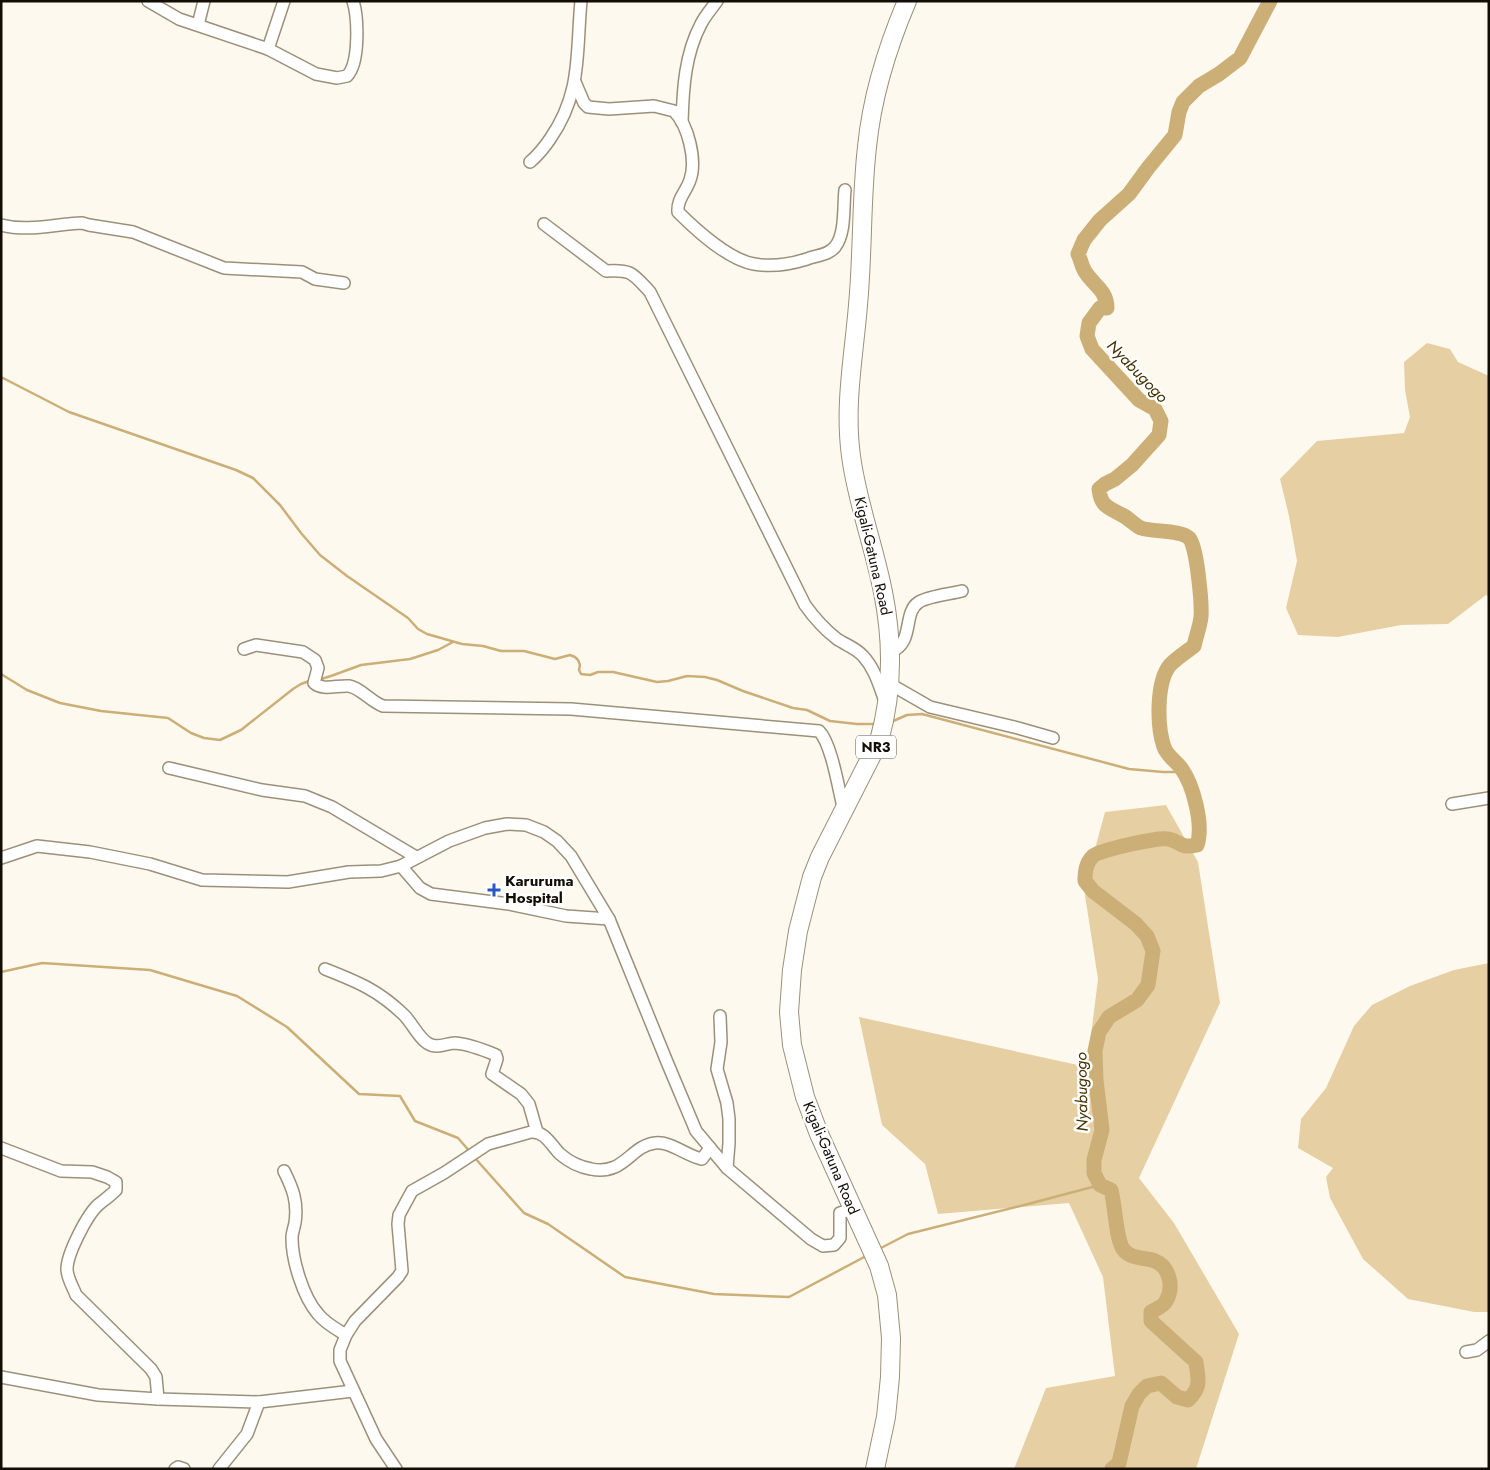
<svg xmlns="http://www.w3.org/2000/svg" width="1490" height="1470" viewBox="0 0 1490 1470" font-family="Jost,sans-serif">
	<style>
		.green { fill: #e6d0a3 }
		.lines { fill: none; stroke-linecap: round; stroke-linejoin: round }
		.stream { stroke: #cbaf77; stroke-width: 2.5 }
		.river { stroke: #cbaf77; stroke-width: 15 }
		.minor-casing { stroke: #9c907a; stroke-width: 14 }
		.highway-casing { stroke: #9c907a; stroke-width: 20 }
		.minor { stroke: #fff; stroke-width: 11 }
		.highway { stroke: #fff; stroke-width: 18 }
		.poi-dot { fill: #2b57c6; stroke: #fff; stroke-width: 2 }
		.labels { text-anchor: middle; stroke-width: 5; stroke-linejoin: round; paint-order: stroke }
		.shield { fill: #fff; stroke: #595651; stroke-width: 1 }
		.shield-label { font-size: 14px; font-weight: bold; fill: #120e06 }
		.street-label { font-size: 15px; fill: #120e06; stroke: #fff }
		.poi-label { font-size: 15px; font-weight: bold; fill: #120e06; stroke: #fff; text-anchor: start }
		.water-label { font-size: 16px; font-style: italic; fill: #453202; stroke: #fff }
	</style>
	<rect width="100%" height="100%" fill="#fef9ef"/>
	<!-- green -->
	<g class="green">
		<polygon points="1427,343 1450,349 1458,362 1489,376 1489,597 1486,595 1448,624 1401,625 1338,637 1298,635 1286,608 1297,561 1289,516 1280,479 1317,441 1404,433 1410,417 1405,390 1404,362"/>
		<polygon points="1166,805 1198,862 1220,1003 1139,1178 1174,1223 1239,1334 1196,1469 1014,1469 1046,1388 1115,1376 1103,1277 1069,1203 938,1214 925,1164 882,1125 859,1017 1087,1067 1098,979 1084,889 1105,812"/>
		<polygon points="1489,963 1489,1312 1474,1312 1408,1299 1363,1259 1330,1198 1326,1177 1333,1168 1298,1148 1301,1119 1326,1088 1354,1026 1372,1005 1410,986 1454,970"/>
	</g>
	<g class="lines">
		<!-- stream -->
		<g class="stream">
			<polyline points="1,377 69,412 236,470 253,478 280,505 301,533 320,555 347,576 408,618 418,629 427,634 462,644 483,646 501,651 524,651 555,659 570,655 575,657 578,660 580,665 579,670 581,674 590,675 598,672 613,672 657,682 668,681 687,676 705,677 717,680 743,691 793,708 807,710 830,721 857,724 875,724"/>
			<polyline points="1,674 27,690 60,703 101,711 168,718 191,733 204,738 220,740 241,730 293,689 301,684 312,680"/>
			<polyline points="318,680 331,676 361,665 410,659 438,650 453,642"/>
			<polyline points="891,722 907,715 922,714 1129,769 1163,772 1183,772"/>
			<polyline points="1,972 42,963 150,970 237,996 287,1027 359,1094 400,1096 415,1121 458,1138 471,1153"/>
			<polyline points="474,1157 524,1213 548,1224 625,1277 714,1294 789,1297 868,1255"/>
			<polyline points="879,1249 908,1234 1028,1204 1100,1185"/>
		</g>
		<!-- river -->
		<path class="river" d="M 1112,1469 L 1119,1463 L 1132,1406 L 1139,1394 L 1147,1386 L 1161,1383 L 1177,1397 L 1188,1400 C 1202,1387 1198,1379 1196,1362 L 1151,1321 L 1151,1312 C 1156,1309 1164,1306 1166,1301 C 1174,1288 1170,1267 1155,1261 C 1145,1257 1131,1260 1123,1249 C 1116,1239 1115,1204 1111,1190 L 1100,1185 L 1094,1173 L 1094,1160 L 1102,1130 L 1096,1080 L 1095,1051 L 1099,1032 L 1109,1017 L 1137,1000 L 1148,985 L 1153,951 L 1147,936 L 1136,924 L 1093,891 L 1085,881 C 1085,871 1086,863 1093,856 C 1099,850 1159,837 1168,839 C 1181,841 1179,849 1197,845 C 1204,825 1193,784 1181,768 C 1176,761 1167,756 1164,747 C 1157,727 1156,682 1170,665 C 1177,658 1186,652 1194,646 C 1196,637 1200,626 1201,617 C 1202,605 1197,545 1189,538 C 1181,530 1153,532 1141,528 C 1134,525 1129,518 1122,515 C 1108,507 1101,507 1099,489 L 1105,484 L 1115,479 L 1132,465 L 1159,435 L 1161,421 L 1155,409 L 1139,400 L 1092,349 L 1087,336 L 1089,323 L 1100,308 L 1107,308 C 1107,291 1094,285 1086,273 C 1082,268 1081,260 1078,254 L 1084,240 L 1100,220 L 1129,194 L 1148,168 L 1175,135 L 1179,112 L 1183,102 L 1199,86 L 1219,74 L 1240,58 L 1270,1"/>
		<!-- minor casing -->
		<g class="minor-casing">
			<g id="minor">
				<path d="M 148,1 L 179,19 L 268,49 L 316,74 L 337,78 L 347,76 C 360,63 358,17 353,1"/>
				<polyline points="198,25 204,1"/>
				<polyline points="268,49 284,1"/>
				<path d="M 575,82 L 584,103 L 588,107 L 609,109 L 654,106 L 674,111 C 688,125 697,160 690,180 C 686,192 677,199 678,212 C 695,229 729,260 754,264 C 771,267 791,264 807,259 C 817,255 827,256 835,247 C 846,233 843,207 845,190"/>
				<path d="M 682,122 C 683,88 685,54 701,24 C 705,16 712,8 717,1"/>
				<path d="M 530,162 C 538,155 544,148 550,139 C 582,93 576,54 581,1"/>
				<path d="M 544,224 L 606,271 C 632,269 633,274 650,292 L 805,605 C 815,619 824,629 837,639 C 846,645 856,648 863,656 C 875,669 879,685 885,701"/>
				<path d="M 1,225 C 29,232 54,224 82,223 L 89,225 L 133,232 L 224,268 L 302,272 L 315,279 L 344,283"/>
				<path d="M 244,649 L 256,645 L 303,652 L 315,660 L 318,668 L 314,683 C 323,691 337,685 349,686 C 361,688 371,702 383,706 L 571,709 L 819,731 C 832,744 839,792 844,811"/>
				<path d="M 891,652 C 915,642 902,613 919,602 C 929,596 950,594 962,591"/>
				<polyline points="890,684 930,707 1018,728 1053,738"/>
				<polyline points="169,768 262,790 305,796 332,807 416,857"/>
				<polyline points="1452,804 1489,798"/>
				<polyline points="1,858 37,846 90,852 150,864 202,880 288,882 349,872 381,871 401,866 449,841 485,828 507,824 526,825 544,832 557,841 571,856 609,919 667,1062 696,1131 727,1168 811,1239 823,1246 834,1245 840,1238 840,1213 853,1209"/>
				<polyline points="401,866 420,888 431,894 509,904 566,916 609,919"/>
				<path d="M 325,969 C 358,982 378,990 404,1015 C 412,1023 420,1040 429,1044 C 437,1049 447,1043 455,1043 C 469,1044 484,1050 496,1055 L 497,1059 L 492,1074 L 521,1094 L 529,1104 L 537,1132"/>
				<polyline points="720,1016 721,1042 717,1069 727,1103 729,1119 729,1143 727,1168"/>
				<path d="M 1,1148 L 61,1171 L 92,1172 L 107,1177 L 116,1182 L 116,1190 C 110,1196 104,1200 98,1205 C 87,1215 67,1254 67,1269 C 67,1278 73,1287 76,1295 L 151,1369 L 156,1377 L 158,1399"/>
				<path d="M 284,1171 C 293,1189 298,1202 295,1223 C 294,1228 292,1233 292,1238 C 292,1260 303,1297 318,1314 C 325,1323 336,1329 346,1335"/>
				<polyline points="1466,1352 1477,1350 1489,1341"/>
				<polyline points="1,1377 98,1395 158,1399 259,1402 353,1391"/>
				<polyline points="175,1469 178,1467 184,1469"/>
				<polyline points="219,1469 247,1434 259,1402"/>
				<path d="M 396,1469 L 376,1439 L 340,1361 L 340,1350 L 346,1335 L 355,1321 L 398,1277 L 402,1271 L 398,1224 L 399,1215 L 412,1191 L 444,1173 L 488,1144 L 531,1132 C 545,1131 551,1145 560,1154 C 568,1161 580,1167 591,1169 C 624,1176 630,1146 655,1143 C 671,1141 686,1156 702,1159 L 710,1148"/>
			</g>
		</g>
		<!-- highway casing -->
		<g class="highway-casing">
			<path id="highway" d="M 875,1469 L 886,1417 L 890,1377 L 891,1338 L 887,1295 L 879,1266 L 819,1134 L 805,1097 L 792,1045 L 789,1012 L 792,970 L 798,931 L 812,877 L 820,857 L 879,741 C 893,692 893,642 883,592 C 874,546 857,502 851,456 C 844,405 854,355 858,305 C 863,252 861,199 867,147 C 872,96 887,48 907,1"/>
		</g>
		<!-- minor -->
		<use href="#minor" class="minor"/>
		<!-- highway -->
		<use href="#highway" class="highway"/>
	</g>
	<!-- markers -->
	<path class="poi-dot" d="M491.5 882.5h5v5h5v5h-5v5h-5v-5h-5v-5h5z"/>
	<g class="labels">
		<!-- shield labels -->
		<rect class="shield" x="856" y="735.5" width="40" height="23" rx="4"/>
		<g class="shield-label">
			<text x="876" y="752">NR3</text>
		</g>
		<!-- street labels -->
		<g class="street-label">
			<text transform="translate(873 556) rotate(77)" y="5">Kigali-Gatuna Road</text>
			<text transform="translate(831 1158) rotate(67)" y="5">Kigali-Gatuna Road</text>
		</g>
		<!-- poi labels -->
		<g class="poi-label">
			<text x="505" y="886">Karuruma<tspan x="505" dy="17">Hospital</tspan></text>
		</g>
		<!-- water labels -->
		<g class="water-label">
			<text transform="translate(1138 371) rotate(46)" y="6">Nyabugogo</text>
			<text transform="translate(1081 1092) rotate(-91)" y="6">Nyabugogo</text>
		</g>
	</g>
	<!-- border -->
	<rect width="1490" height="1470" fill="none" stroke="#120e06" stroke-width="5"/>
</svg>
